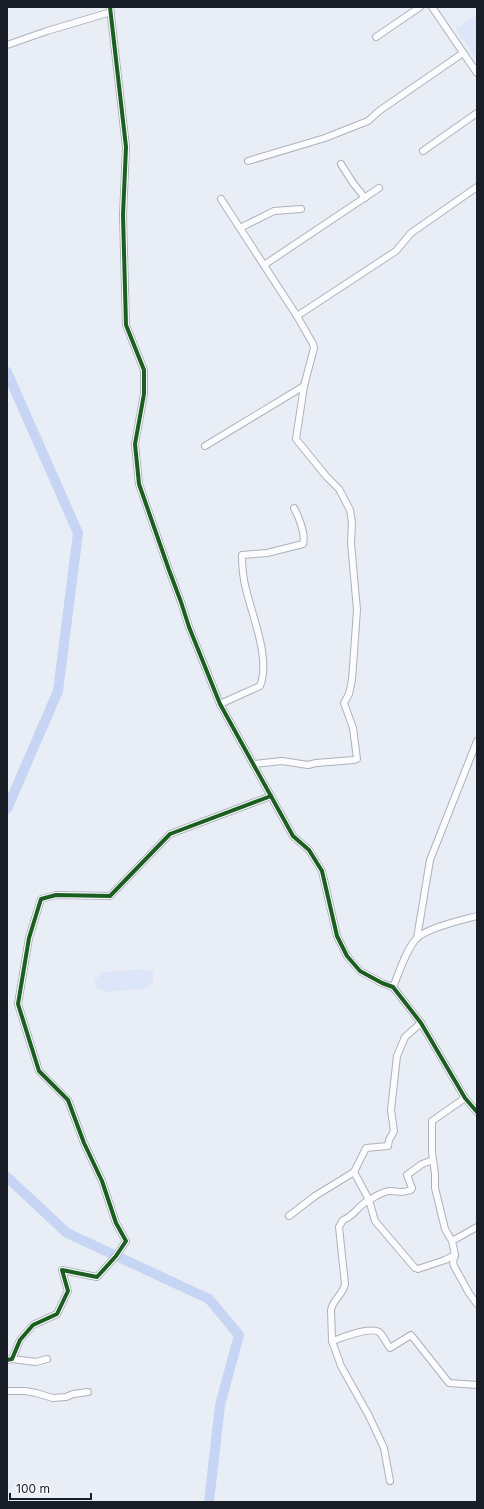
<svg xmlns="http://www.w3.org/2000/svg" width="484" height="1509" viewBox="0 0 484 1509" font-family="Inter,sans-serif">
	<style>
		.built { fill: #dde6f8 }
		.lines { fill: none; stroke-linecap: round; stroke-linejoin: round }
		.river { stroke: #c7d5f4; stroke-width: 10 }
		.minor-casing { stroke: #adb2ba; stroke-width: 8 }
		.minor { stroke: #fcfcfe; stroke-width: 6 }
		.cycleway-casing { stroke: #f5f8fd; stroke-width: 6 }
		.cycleway { stroke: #1b5e20; stroke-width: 4 }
	</style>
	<rect width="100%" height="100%" fill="#e9edf5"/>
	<!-- built -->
	<g class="built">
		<polygon points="477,15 477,60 456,29"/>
		<polygon points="143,969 153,972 153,983 144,989 107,992 95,987 95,980 103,972"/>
	</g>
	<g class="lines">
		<!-- river -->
		<g class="river">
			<polyline points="7,372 78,533 58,691 7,809"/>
			<polyline points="7,1177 67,1233 209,1299 239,1335 220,1405 209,1502"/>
		</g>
		<!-- minor casing -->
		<g class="minor-casing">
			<g id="minor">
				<polyline points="110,7 126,147 123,215 126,325 144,370 144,394 135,444 139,484 169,570 181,602 189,627 220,704 293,836 309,850 322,871 337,936 347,956 360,971 382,983 393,987 421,1023 465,1098 477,1112"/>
				<polyline points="432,7 477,73"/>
				<polyline points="376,37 420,7"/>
				<polyline points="7,45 47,31 111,12"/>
				<polyline points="423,151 477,113"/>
				<polyline points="248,161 325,138 368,121 379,111 463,53"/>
				<polyline points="341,164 353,183 365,198"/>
				<polyline points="221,199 297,316 313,344 314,348 304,386 296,439 326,476 339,489 350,510 352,522 351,543 357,610 352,680 349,694 344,703 353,728 357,759 354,760 316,763 308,765 282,761 253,764"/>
				<polyline points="240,228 274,211 301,209"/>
				<polyline points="264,265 379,188"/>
				<polyline points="297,316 396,251 411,233 477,187"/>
				<polyline points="205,446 304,386"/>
				<path d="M 220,704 L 260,686 C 271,659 252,616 246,589 C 243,578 242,566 242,555 L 267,553 L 303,544 C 306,535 299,517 294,508"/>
				<polyline points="417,938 430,860 477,741"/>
				<path d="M 393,987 C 400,971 405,952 416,939 C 426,928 462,920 477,916"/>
				<polyline points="354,1172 369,1200 375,1221 415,1268 418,1269 445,1260 455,1255"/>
				<polyline points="289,1216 315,1196 354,1172 366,1148 388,1146 389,1140 394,1131 391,1110 397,1056 405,1037 421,1023"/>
				<polyline points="477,1227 452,1241 455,1255 453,1262 454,1266 469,1293 477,1304"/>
				<polyline points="452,1241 445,1229 435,1188 435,1174 432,1152 432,1121 465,1098"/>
				<path d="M 332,1341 C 342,1338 370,1326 379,1332 C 383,1335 386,1343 390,1348 L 411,1335 L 449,1383 L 477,1385"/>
				<polyline points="12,1359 36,1362 47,1359"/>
				<polyline points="7,1360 12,1359 20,1340 33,1325 57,1314 68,1291 62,1270 97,1277 116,1256 126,1241 116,1223 102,1181 84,1143 68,1100 39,1071 18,1004 29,938 41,899 56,895 110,896 170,834 271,796"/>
				<polyline points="7,1391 25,1391 36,1393 53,1398 66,1397 73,1394 88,1392"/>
				<path d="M 390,1481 L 384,1448 L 369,1416 L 341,1366 L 332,1341 L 331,1310 C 333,1299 343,1295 345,1284 L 339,1227 L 343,1220 C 355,1216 357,1206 369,1200 C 375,1197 383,1191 390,1191 C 400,1191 400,1194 411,1190 L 412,1188 L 407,1175 L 422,1164 L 433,1160"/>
			</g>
		</g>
		<!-- minor -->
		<use href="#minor" class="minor"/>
		<!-- cycleway casing -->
		<g class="cycleway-casing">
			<g id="cycleway">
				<polyline points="110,7 126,147 123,215 126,325 144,370 144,394 135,444 139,484 169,570 181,602 189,627 220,704 293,836 309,850 322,871 337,936 347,956 360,971 382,983 393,987 421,1023 465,1098 477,1112"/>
				<polyline points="7,1360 12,1359 20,1340 33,1325 57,1314 68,1291 62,1270 97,1277 116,1256 126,1241 116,1223 102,1181 84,1143 68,1100 39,1071 18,1004 29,938 41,899 56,895 110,896 170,834 271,796"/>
			</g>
		</g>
		<!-- cycleway -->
		<use href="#cycleway" class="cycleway"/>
	</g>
	<!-- border -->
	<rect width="484" height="1509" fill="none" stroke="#181d26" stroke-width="16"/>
	<!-- scale -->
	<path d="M10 1493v6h81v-6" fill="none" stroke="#181d26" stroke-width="2"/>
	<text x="16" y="1493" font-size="12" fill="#181d26" stroke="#f5f8fd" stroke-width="3" paint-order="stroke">100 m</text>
</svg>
